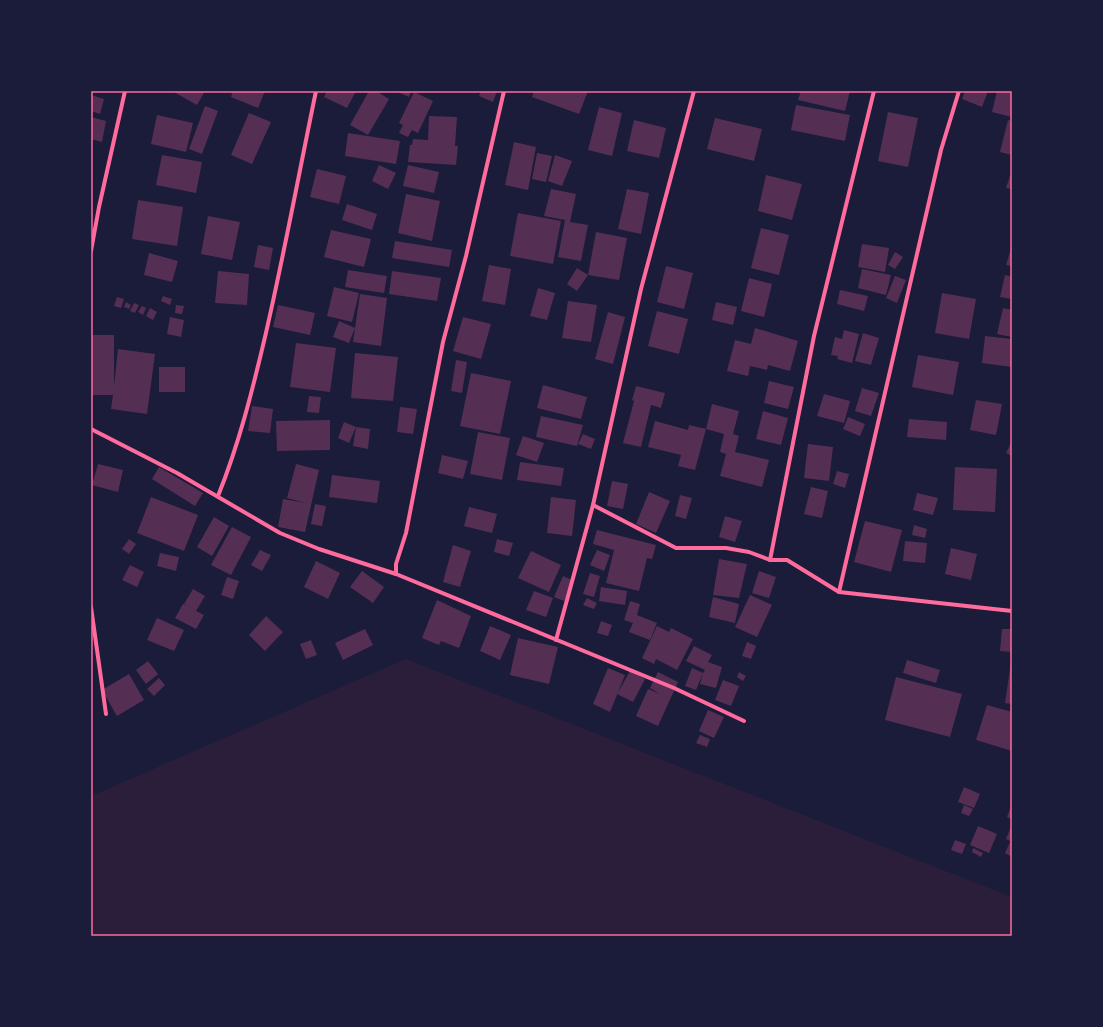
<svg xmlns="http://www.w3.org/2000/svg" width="1103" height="1027" viewBox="0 0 1103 1027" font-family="Poppins,sans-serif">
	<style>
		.green { fill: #2a1e3b }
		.building { fill: #542f53 }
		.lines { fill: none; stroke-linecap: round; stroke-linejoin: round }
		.minor { stroke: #ff6b9d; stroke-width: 4 }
		.neatline { fill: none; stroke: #ff6b9d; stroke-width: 1.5 }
	</style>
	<rect width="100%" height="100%" fill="#1b1b3a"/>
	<!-- green -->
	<polygon class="green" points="406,659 1012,897 1012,936 91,936 91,796"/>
	<!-- building -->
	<g class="building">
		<polygon points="172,91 205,91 197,105"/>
		<polygon points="233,91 265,91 258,108 231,97"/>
		<polygon points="327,91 356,91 347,108 324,97"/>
		<polygon points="369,91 376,91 389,99 368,135 350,125"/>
		<polygon points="395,91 411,91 409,97"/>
		<polygon points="481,91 497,91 493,102 479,96"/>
		<polygon points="534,91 588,91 579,114 532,97"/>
		<polygon points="801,91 850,91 845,111 798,100"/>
		<polygon points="965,91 988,91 982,107 962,99"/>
		<polygon points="997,91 1012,91 1012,117 992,112"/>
		<polygon points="414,92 433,101 418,133 412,130 408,137 399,133 403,125 399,123"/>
		<polygon points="91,95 104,99 100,114 91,111"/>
		<polygon points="796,105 850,115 845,141 791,130"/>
		<polygon points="205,106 218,111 202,154 189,149"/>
		<polygon points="599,107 622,113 612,156 588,150"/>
		<polygon points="888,112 918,118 908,167 878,161"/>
		<polygon points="249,113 271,122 252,164 231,155"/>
		<polygon points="157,115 193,123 186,152 151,144"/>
		<polygon points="429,116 457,117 455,146 458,146 456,165 408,162 410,145 412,145 413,139 428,140"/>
		<polygon points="91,117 106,121 102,142 91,139"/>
		<polygon points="715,118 762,129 754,161 707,149"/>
		<polygon points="634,120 666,128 659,158 627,151"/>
		<polygon points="1008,120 1012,121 1012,155 1000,152"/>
		<polygon points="348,133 400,141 396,164 345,156"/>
		<polygon points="514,142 536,147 528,190 505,185"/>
		<polygon points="537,153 552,156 546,182 532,179"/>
		<polygon points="162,155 202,162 196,193 156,185"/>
		<polygon points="555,155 572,161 562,186 548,181"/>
		<polygon points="379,165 396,173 388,189 372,181"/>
		<polygon points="408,165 439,172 434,193 403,186"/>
		<polygon points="317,169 346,176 339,204 310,197"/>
		<polygon points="766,175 802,184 792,220 758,211"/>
		<polygon points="1010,176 1012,176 1012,189 1006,188"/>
		<polygon points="551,189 576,194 570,222 588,225 581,261 558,257 565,220 544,216"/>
		<polygon points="627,189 649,193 641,234 618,229"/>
		<polygon points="406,194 440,201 432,241 398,233"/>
		<polygon points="138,200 183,207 177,246 132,239"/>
		<polygon points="347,204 377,214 372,230 342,220"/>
		<polygon points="518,213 561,221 553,264 510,256"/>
		<polygon points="208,216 240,222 232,260 201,254"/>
		<polygon points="761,228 789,235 779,275 751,268"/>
		<polygon points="331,230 371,239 364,267 324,257"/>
		<polygon points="596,232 627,238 619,280 588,275"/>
		<polygon points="395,241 452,250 449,267 392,258"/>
		<polygon points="862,244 889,248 885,272 858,267"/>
		<polygon points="258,245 273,248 269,270 254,267"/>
		<polygon points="1012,245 1012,266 1006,265"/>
		<polygon points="895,252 903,257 895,269 888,265"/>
		<polygon points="149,253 178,261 172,282 144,275"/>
		<polygon points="489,265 511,269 505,305 482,301"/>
		<polygon points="666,266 693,273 684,309 657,302"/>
		<polygon points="577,268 588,275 577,291 567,284"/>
		<polygon points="862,269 891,275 886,295 858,288"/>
		<polygon points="348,270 387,276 384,293 345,287"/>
		<polygon points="218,271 249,274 247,305 215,303"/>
		<polygon points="392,271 441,278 437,301 389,294"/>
		<polygon points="1005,275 1012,277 1012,299 1000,297"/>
		<polygon points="895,276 906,280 897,303 886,298"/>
		<polygon points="749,278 772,284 764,317 741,311"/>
		<polygon points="334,287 359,293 352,322 327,316"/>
		<polygon points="538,288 555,293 547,320 530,316"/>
		<polygon points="840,290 868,296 864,311 837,304"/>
		<polygon points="942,293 976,299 969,339 935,333"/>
		<polygon points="360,294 387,298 381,346 353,342"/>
		<polygon points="163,296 172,299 170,305 161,301"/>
		<polygon points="117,297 124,299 121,308 114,306"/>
		<polygon points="568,301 597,305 591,342 562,338"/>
		<polygon points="126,302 131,305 129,309 124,307"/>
		<polygon points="716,302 737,307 733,325 712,320"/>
		<polygon points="134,303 139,305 135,313 130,311"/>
		<polygon points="176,305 184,306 182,314 175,313"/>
		<polygon points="278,305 315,313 310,335 273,327"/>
		<polygon points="142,306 146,308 143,315 138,312"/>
		<polygon points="150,308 157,312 153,320 146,316"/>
		<polygon points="1003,308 1012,310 1012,337 997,334"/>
		<polygon points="657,311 688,319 679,354 648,346"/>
		<polygon points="608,312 625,317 613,364 595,359"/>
		<polygon points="170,317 184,320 181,337 167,334"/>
		<polygon points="463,317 491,324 481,359 453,351"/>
		<polygon points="339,321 355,328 349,343 333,337"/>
		<polygon points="755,328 798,341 790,371 768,365 767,370 750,366 748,376 727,371 735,340 751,344"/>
		<polygon points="844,330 859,334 852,363 837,359 838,356 831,355 835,337 842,339"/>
		<polygon points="863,333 879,338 871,365 855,361"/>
		<polygon points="91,335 114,335 114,386 118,349 155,354 147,414 111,409 113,395 91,395"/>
		<polygon points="985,336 1012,339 1012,367 982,363"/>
		<polygon points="296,343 336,348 330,392 290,387"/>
		<polygon points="355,353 398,357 393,401 351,398"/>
		<polygon points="918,355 959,362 953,395 912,387"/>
		<polygon points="456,360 467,362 462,393 451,391"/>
		<rect x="159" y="367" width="26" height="25"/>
		<polygon points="471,373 511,381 500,434 460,426"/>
		<polygon points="769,381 794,387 788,409 764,403"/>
		<polygon points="543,385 587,397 581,419 537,408"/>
		<polygon points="636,386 665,393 661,408 651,405 641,447 623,443 634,401 632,400"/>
		<polygon points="862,388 879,393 871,416 855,411"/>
		<polygon points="824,394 850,401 844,423 817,416"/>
		<polygon points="309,396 321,397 319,413 307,412"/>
		<polygon points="976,400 1002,404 996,435 970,430"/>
		<polygon points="712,404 739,411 733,434 739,436 735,452 769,460 762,487 720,476 726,454 720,452 724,434 706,429"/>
		<polygon points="252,406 273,409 270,433 248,431"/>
		<polygon points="400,407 417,409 413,434 397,432"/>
		<polygon points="763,411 788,418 781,445 756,439"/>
		<polygon points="541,416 583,425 577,446 536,437"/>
		<polygon points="848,417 865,424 860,436 843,429"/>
		<polygon points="909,419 947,422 946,440 907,437"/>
		<polygon points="330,420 330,450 277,451 276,421"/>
		<polygon points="655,421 688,430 689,425 706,429 695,470 678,466 681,455 648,447"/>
		<polygon points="344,422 356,427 370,429 368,449 353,446 356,427 349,443 338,438"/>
		<polygon points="478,432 510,438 502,480 470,474"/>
		<polygon points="583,434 595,439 591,449 578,444"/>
		<polygon points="523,436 544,443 537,462 516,455"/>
		<polygon points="1012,441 1012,456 1006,453"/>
		<polygon points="808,444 833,447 829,481 804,478"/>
		<polygon points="442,455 468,461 463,479 438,473"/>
		<polygon points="520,462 564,468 561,486 517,480"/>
		<polygon points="98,464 123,470 118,492 92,485"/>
		<polygon points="296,464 319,470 305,532 278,527 283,499 306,503 287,498"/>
		<polygon points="159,467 203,493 195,506 152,479"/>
		<polygon points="955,467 997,469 995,512 953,510"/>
		<polygon points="837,471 849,474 845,488 833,484"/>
		<polygon points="332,475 380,481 377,503 329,497"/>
		<polygon points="612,481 628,484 623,509 607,506"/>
		<polygon points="811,487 828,491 822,518 804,514"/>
		<polygon points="649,492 670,501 656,533 636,524"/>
		<polygon points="917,493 938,498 933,515 913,510"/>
		<polygon points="680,495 692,498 686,519 675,516"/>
		<polygon points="151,497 198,515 184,551 137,533"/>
		<polygon points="551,497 576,500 572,536 547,533"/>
		<polygon points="315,504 326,506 322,526 311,524"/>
		<polygon points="469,507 497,514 492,533 464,526"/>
		<polygon points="725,516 742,521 735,542 719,537"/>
		<polygon points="214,517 229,526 212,556 197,547"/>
		<polygon points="865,521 902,530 891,572 854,562"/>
		<polygon points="914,525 927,529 925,538 912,535"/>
		<polygon points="232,527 251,537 231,575 211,565"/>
		<polygon points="597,530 656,545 652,559 647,558 639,591 606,583 614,550 593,544"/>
		<polygon points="129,539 136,544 129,554 122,549"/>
		<polygon points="497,539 513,543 509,556 494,552"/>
		<polygon points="905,541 927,543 925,563 903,561"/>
		<polygon points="453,545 471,551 460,587 443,582"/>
		<polygon points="951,548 977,554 971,580 945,574"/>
		<polygon points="260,550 271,555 262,571 251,565"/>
		<polygon points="597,550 610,555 604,571 590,565"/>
		<polygon points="531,551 561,565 549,592 518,578"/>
		<polygon points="160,553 179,557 176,571 157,566"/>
		<polygon points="719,559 747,564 739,598 713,595"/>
		<polygon points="316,561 340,573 328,599 304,587"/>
		<polygon points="130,565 144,572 137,587 122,580"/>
		<polygon points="362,571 384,587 373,603 350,587"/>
		<polygon points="759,571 776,577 769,598 752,593"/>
		<polygon points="590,573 600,576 594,597 583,594"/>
		<polygon points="563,576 574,581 564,601 554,597"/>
		<polygon points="227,577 239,581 233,599 221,595"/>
		<polygon points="601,587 627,591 625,605 599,601"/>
		<polygon points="193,589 205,596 196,611 204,615 196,629 175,618 183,604 192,608 184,604"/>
		<polygon points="534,591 553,598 546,617 526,610"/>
		<polygon points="750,595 772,605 757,637 735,627"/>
		<polygon points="713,597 739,604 735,623 709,617"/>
		<polygon points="587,598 597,603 594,609 583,605"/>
		<polygon points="437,600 471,616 459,648 441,641 439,645 422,638"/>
		<polygon points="630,601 640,604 637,615 657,623 650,640 629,632 633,623 624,620"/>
		<polygon points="266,616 283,632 265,651 249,635"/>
		<polygon points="157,618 184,630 174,651 147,640"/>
		<polygon points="601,621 612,625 608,636 597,633"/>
		<polygon points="490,626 511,635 500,660 480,651"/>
		<polygon points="657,626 669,632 671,628 693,639 677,670 656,659 654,664 642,658"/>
		<polygon points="365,629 373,645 343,660 335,643"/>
		<polygon points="1002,629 1012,629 1012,652 1000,651"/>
		<polygon points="518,638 558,647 549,684 510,675"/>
		<polygon points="311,640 317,655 306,659 300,644"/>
		<polygon points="747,642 756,646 751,659 742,656"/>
		<polygon points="694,646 712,655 708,662 722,667 716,688 700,684 703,673 696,690 685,686 692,668 703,673 705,670 686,661"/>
		<polygon points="907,660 940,670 936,683 903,673"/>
		<polygon points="148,661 158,674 146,684 136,670"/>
		<polygon points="1011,662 1012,662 1012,704 1005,703"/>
		<polygon points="608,668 625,675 610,712 593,704"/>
		<polygon points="630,671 645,679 633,702 617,694"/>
		<polygon points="658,672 678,682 658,726 636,716 648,689 660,694 650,688"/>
		<polygon points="739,672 746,676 743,681 737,677"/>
		<polygon points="129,674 144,700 117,716 102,690"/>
		<polygon points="896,677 962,694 950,737 885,720"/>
		<polygon points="159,678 165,685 154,696 147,689"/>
		<polygon points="723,680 739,686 731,706 715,700"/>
		<polygon points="987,705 1012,712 1012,751 976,740"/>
		<polygon points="708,710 724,717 714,738 699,731"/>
		<polygon points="700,735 710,739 707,747 696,743"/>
		<polygon points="964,787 980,794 974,808 958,802"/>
		<polygon points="1012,803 1012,816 1011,819 1007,817"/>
		<polygon points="964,805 973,809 969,816 961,813"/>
		<polygon points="1012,824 1012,842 1006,839"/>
		<polygon points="978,826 997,834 989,853 970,845"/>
		<polygon points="955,840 966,844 962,854 951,850"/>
		<polygon points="1010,842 1012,843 1012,857 1005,853"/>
		<polygon points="973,848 983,853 981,857 972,852"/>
	</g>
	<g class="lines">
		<!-- minor -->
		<g class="minor">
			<polyline points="504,91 466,256 443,342 406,533 396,564 396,574 674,688 744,721"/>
			<polyline points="91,251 99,207 125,91"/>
			<polyline points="91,429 177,473 280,533 319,549 396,574"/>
			<path d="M 218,496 C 239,444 252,392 265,337 C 284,255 299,173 316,91"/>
			<polyline points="593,505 676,548 726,548 749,552 770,560 787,560 839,592 1012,611"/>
			<polyline points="770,560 814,336 874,91"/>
			<polyline points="839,592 941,150 959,91"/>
			<polyline points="91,607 106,714"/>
			<polyline points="556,640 593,505 641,289 694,91"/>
		</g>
	</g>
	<!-- border -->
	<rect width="1103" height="1027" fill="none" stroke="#1b1b3a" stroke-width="184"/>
	<rect x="92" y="92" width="919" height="843" class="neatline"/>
</svg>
